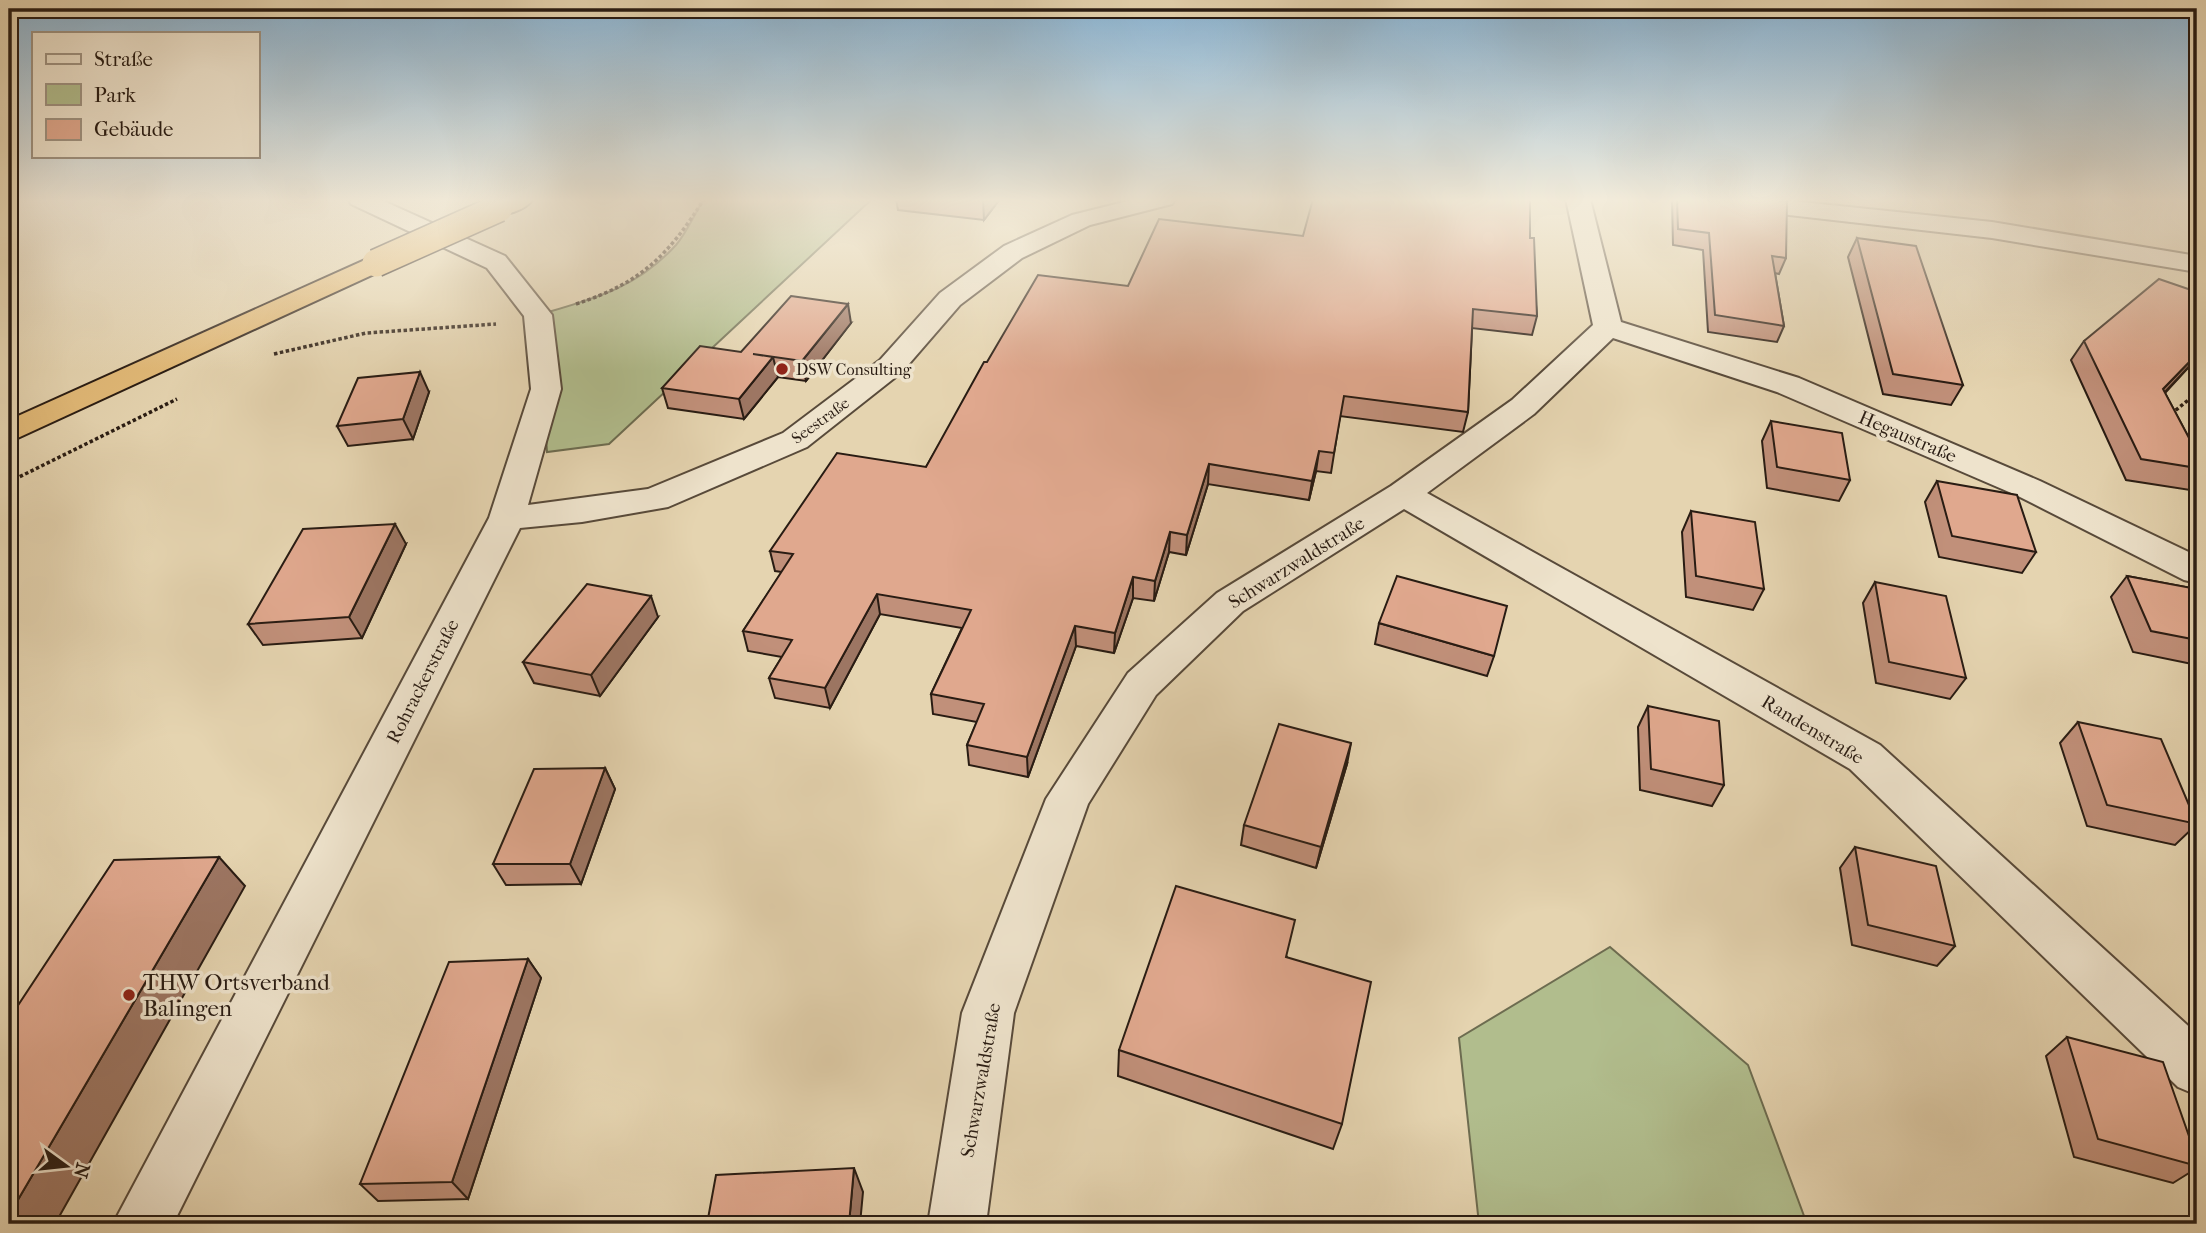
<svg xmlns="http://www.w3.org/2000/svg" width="2206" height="1233" viewBox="0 0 2206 1233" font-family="'IM FELL French Canon',serif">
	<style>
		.green { fill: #b1bd8d; stroke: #6d6c50; stroke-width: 2 }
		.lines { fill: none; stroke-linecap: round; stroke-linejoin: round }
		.minor-casing { stroke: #584a3a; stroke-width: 4 }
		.trunk-casing { stroke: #291c13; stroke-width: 4 }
		.path { stroke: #291c13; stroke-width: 3.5; stroke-dasharray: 3.5 2.5; stroke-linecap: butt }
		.minor { fill: #eee3cc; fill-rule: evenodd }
		.trunk { fill: #e2ba78; fill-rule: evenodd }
		.trunk-bridge-casing { stroke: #291c13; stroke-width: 30; stroke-linecap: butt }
		.trunk-bridge { stroke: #e2ba78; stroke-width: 27 }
		.wall { fill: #c1907a; stroke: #291c13; stroke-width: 2 }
		.shaded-wall { fill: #9d7663; stroke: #291c13; stroke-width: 2 }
		.building { fill: #e0a88e; stroke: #291c13; stroke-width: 2 }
		.poi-dot { fill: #8f2418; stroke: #eee3cc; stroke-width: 2.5 }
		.labels { text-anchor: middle; stroke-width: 7; stroke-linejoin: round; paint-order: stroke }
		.far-poi-label { font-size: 16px; fill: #291c13; stroke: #eee3cc; text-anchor: start }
		.far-street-label { font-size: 16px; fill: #291c13; stroke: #eee3cc }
		.street-label { font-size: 19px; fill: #291c13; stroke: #eee3cc }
		.near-poi-label { font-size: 23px; fill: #291c13; stroke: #eee3cc; text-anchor: start }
	</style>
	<rect width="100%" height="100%" fill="#e5d4b0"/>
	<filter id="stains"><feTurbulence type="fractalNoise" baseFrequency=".00286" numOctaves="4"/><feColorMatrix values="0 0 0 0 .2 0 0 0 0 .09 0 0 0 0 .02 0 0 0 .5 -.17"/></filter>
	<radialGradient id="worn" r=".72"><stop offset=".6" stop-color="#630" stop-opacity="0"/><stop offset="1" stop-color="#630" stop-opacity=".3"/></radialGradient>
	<!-- green -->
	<g class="green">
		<path d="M 704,199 L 872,199 L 609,444 L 547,452 L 538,315 C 593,299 636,289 676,245 C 687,232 695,213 704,199 Z"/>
		<polygon points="1610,947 1748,1065 1807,1224 1479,1224 1459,1038"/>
	</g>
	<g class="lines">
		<!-- minor casing -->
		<g class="minor-casing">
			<g id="minor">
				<polygon points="348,199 379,199 505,256 552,315 561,389 528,505 648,489 783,433 880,360 940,293 1004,246 1072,215 1136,199 1175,199 1172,204 1090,225 1022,258 960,305 902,372 807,447 668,507 582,522 520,528 173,1224 113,1224 489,518 531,389 524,316 487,268 351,204"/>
				<polygon points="1566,199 1590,199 1621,322 1799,378 2040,481 2197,556 2197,583 2184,580 2016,495 1777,392 1613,338 1534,414 1427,493 1880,745 2197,1034 2197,1095 2178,1087 1850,769 1404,509 1243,611 1156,695 1088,804 1014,1013 986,1224 928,1224 962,1013 1046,799 1128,673 1217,593 1391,486 1512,400 1593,325"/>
				<polygon points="1699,199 1774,199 1992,222 2197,256 2197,272 1992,238 1711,206 1702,204"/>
			</g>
		</g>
		<!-- trunk casing -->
		<g class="trunk-casing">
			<g id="trunk">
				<path d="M 501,199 L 533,199 C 525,211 503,217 490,213 L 486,208 Z"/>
				<polygon points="376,255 385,257 389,263 385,269 9,442 9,420"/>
			</g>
		</g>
		<!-- path -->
		<g class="path">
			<path d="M 576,304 C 641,283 668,256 704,199"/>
			<polyline points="274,354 366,333 496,324"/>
			<polyline points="2171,414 2197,393"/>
			<polyline points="9,482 177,399"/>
		</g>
		<!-- minor -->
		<use href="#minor" class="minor"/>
		<!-- trunk -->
		<use href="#trunk" class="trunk"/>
		<!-- trunk-bridge casing -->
		<g class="trunk-bridge-casing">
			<polyline id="trunk-bridge" points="376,263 499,208"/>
		</g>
		<!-- trunk-bridge -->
		<use href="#trunk-bridge" class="trunk-bridge"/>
	</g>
	<!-- wall -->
	<g class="wall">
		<polygon points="896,199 1000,199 984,220 898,210"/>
		<polygon points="1672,199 1766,199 1786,258 1779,274 1775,273 1784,326 1777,342 1708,332 1703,250 1673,245"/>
		<polygon points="1303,236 1530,238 1537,316 1532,335 1472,328 1468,412 1463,432 1340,416 1331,473 1316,471 1309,500 1208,484 1186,555 1169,552 1154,601 1133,598 1114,653 1076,646 1028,777 969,765 967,745 977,722 933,714 931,694 962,628 880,614 830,708 775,698 769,678 782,657 748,651 743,631 782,572 775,571 770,551 926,467 987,362 1128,286"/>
		<polygon points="1857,238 1963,385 1951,405 1883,394 1848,257"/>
		<polygon points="2197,292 2197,358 2165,393 2197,453 2197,482 2190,490 2126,480 2071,360 2084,341"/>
		<polygon points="851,323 806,381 778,377 744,419 668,408 662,388 741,352"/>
		<polygon points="429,392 413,439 348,446 337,426"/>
		<polygon points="1771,421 1850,480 1839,501 1767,488 1762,441"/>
		<polygon points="1937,481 2036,552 2022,573 1939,557 1925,502"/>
		<polygon points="1691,511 1764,589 1753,610 1686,597 1682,532"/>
		<polygon points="406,544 362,638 263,645 248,624"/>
		<polygon points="2127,576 2197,589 2197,665 2133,652 2111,597"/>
		<polygon points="1875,582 1966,678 1950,699 1876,683 1863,603"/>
		<polygon points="658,617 600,696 534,683 523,662"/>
		<polygon points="1379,623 1494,656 1487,676 1375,644"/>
		<polygon points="1648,706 1724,785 1712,806 1640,790 1638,727"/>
		<polygon points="2078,722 2197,824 2175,845 2087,826 2060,743"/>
		<polygon points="1347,764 1316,868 1241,845 1244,825"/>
		<polygon points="605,768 615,789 581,884 506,885 493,864"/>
		<polygon points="1855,847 1955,946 1937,966 1852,945 1840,868"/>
		<polygon points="1287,957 1342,1124 1333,1149 1118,1076 1119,1050"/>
		<polygon points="528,959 541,978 468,1199 378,1201 360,1184"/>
		<polygon points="2067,1037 2197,1159 2197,1168 2173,1183 2074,1157 2046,1056"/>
	</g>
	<!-- shaded-wall -->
	<g class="shaded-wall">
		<polygon points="983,199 1000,199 984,220"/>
		<polygon points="848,304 851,323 806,381 802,361"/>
		<polygon points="2197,354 2197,358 2149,409 2163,389"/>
		<polygon points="773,357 778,377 744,419 739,399"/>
		<polygon points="420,372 429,392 413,439 403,419"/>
		<polygon points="1319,451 1316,471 1309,500 1312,481"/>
		<polygon points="1209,464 1208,484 1186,555 1187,535"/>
		<polygon points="395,524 406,544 362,638 349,617"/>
		<polygon points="1170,532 1169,552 1154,601 1155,581"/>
		<polygon points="1133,577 1133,598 1114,653 1115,633"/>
		<polygon points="877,594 880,614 830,708 825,688"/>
		<polygon points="651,596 658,617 600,696 591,675"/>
		<polygon points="1075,626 1076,646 1028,777 1027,757"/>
		<polygon points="1351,743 1347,764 1316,868 1321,847"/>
		<polygon points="605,768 615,789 581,884 570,864"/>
		<polygon points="219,857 245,886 55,1224 9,1224 9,1215"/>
		<polygon points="528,959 541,978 468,1199 452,1182"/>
		<polygon points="854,1168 863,1192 860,1224 849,1224"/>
	</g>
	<!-- building -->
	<g class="building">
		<polygon points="1313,199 1530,199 1530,238 1534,238 1537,316 1473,309 1468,412 1344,396 1334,453 1319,451 1312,481 1209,464 1187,535 1170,532 1155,581 1133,577 1115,633 1075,626 1027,757 967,745 984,704 931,694 971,610 877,594 825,688 769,678 792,640 743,631 793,554 770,551 837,453 926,467 984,362 987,362 1038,275 1128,286 1159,219 1303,236"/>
		<polygon points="1677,199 1766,199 1787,201 1786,258 1772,256 1784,326 1715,315 1709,233 1678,229"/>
		<polygon points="1857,238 1916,246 1963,385 1893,374"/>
		<polygon points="2159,279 2197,292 2197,354 2163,389 2197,453 2197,468 2141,459 2084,341"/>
		<polygon points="791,296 848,304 802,361 753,354 773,357 739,399 662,388 700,346 741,352"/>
		<polygon points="420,372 403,419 337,426 358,378"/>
		<polygon points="1771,421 1842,433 1850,480 1777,467"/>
		<polygon points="1937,481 2017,495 2036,552 1952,536"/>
		<polygon points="1691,511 1755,522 1764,589 1696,576"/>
		<polygon points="395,524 349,617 248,624 303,529"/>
		<polygon points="1397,576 1507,606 1494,656 1379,623"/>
		<polygon points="2127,576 2197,589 2197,640 2151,631"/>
		<polygon points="1875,582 1946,596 1966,678 1889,662"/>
		<polygon points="587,584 651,596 591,675 523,662"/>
		<polygon points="1648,706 1719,721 1724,785 1651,769"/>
		<polygon points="2078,722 2161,739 2197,824 2107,805"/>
		<polygon points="1279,724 1351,743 1321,847 1244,825"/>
		<polygon points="605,768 570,864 493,864 534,769"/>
		<polygon points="1855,847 1936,866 1955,946 1868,925"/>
		<polygon points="219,857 9,1215 9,1019 114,860"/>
		<polygon points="1176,886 1295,920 1286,957 1371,982 1342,1124 1119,1050"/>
		<polygon points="528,959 452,1182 360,1184 449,962"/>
		<polygon points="2067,1037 2163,1062 2197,1159 2197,1166 2098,1139"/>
		<polygon points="854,1168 849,1224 707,1224 716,1175"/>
	</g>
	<!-- sky -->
	<linearGradient id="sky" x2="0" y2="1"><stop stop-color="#89b4d4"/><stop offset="0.54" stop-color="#f3ecdb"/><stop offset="1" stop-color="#f3ecdb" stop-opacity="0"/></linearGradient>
	<rect width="2206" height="371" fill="url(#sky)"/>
	<!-- markers -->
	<g class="poi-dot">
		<circle cx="782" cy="369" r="7"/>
		<circle cx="129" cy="995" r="7"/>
	</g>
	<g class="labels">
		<!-- far-poi labels -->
		<g class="far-poi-label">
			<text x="796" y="375">DSW Consulting</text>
		</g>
		<!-- far-street labels -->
		<g class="far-street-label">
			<text transform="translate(820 420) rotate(-36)" y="6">Seestraße</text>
		</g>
		<!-- street labels -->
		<g class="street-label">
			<text transform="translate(1908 436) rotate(23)" y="7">Hegaustraße</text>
			<text transform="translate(1296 562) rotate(-32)" y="7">Schwarzwaldstraße</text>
			<text transform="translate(422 681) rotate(-63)" y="7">Rohrackerstraße</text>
			<text transform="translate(1813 729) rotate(31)" y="7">Randenstraße</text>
			<text transform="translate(980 1080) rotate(-80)" y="7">Schwarzwaldstraße</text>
		</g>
		<!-- near-poi labels -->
		<g class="near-poi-label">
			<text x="143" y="990">THW Ortsverband<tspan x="143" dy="26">Balingen</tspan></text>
		</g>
	</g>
	<!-- margin -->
	<rect width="2206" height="1233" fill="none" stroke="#e5d4b0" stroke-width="35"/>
	<rect x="10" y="10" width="2185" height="1212" fill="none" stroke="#291c13" stroke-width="3.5"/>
	<rect x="18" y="18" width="2171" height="1198" fill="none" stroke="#291c13" stroke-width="2"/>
	<!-- legend -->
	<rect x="32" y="32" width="228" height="126" fill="#eee3cc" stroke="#9f9382" stroke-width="2"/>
	<rect x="46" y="54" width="35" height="10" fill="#eee3cc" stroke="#9f9382" stroke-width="2"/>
	<text x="94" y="66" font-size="21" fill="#291c13">Straße</text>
	<rect x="46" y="84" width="35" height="21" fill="#b1bd8d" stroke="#9f9382" stroke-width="2"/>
	<text x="94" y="102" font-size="21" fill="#291c13">Park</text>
	<rect x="46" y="119" width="35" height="21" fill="#e0a88e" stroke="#9f9382" stroke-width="2"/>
	<text x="94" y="136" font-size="21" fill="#291c13">Gebäude</text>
	<!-- north arrow -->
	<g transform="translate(66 1166) rotate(105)" stroke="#eee3cc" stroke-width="5" paint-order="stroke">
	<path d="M0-5L12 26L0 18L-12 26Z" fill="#291c13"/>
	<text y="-10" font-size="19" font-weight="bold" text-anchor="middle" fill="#291c13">N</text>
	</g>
	<rect width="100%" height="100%" filter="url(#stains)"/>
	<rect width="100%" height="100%" fill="url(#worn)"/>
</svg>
